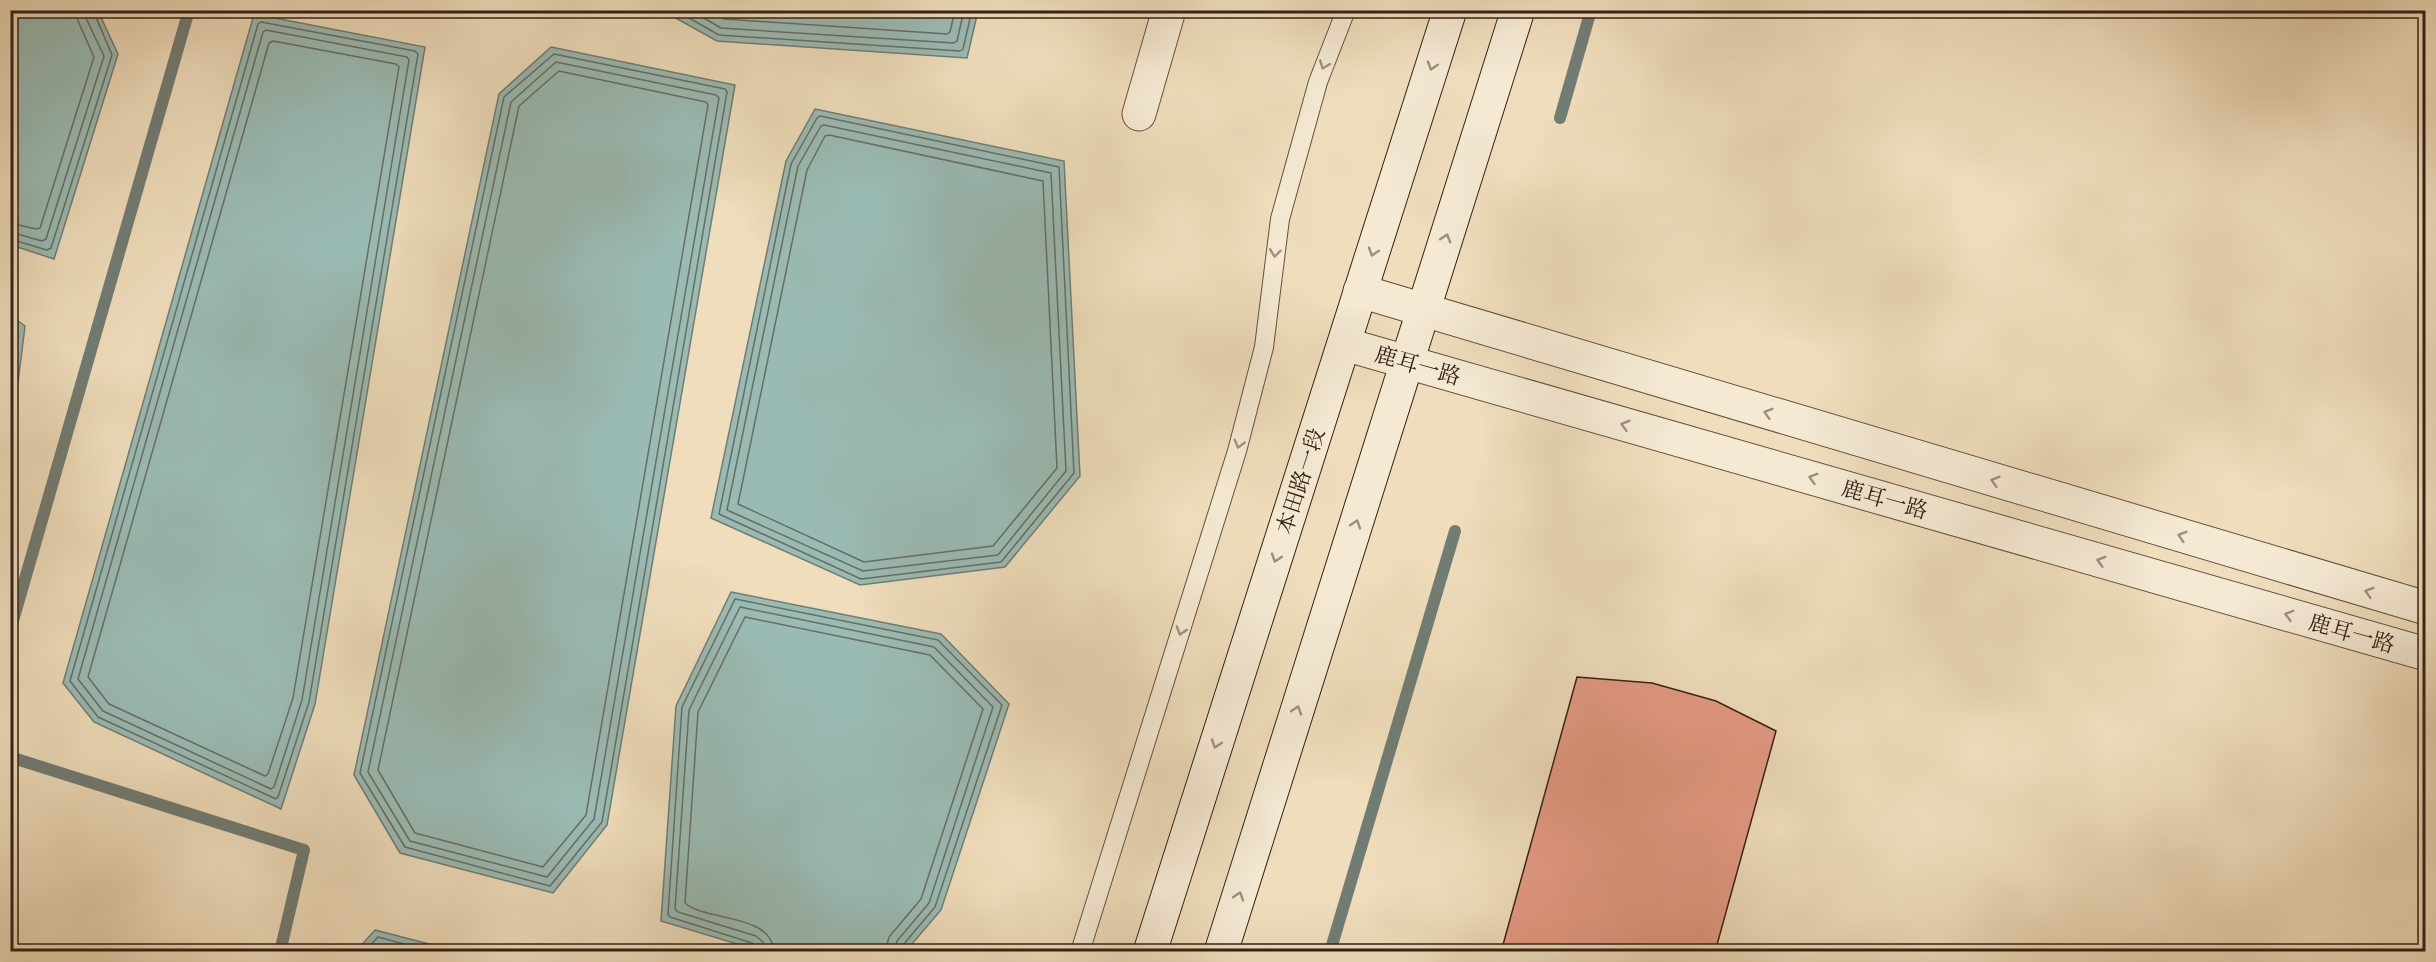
<svg xmlns="http://www.w3.org/2000/svg" width="2436" height="962" viewBox="0 0 2436 962" font-family="'Old Standard TT','Noto Serif TC',serif">
	<style>
		.water { fill: #9abbb4; stroke: #717d74; stroke-width: 1.5 }
		.lines { fill: none; stroke-linecap: round; stroke-linejoin: round }
		.shore { stroke: #676e64; stroke-width: 1.5 }
		.stream { stroke: #717d74; stroke-width: 12 }
		.building { fill: #e39983; stroke: #342115; stroke-width: 1.5 }
		.lane-casing { stroke: #63503e; stroke-width: 20 }
		.street-casing { stroke: #63503e; stroke-width: 35 }
		.secondary-casing { stroke: #342115; stroke-width: 35 }
		.lane { stroke: #f5e9d3; stroke-width: 18 }
		.street { stroke: #f5e9d3; stroke-width: 33 }
		.secondary { stroke: #f5e9d3; stroke-width: 33 }
		.oneway { stroke: #9e8f7e }
		.labels { text-anchor: middle; stroke-width: 4.5; stroke-linejoin: round; paint-order: stroke }
		.street-label { font-size: 22px; fill: #342115; stroke: #f5e9d3 }
	</style>
	<rect width="100%" height="100%" fill="#efddbb"/>
	<filter id="stains"><feTurbulence type="fractalNoise" baseFrequency=".00333" numOctaves="4"/><feColorMatrix values="0 0 0 0 .2 0 0 0 0 .09 0 0 0 0 .02 0 0 0 .5 -.17"/></filter>
	<radialGradient id="worn" r=".72"><stop offset=".6" stop-color="#630" stop-opacity="0"/><stop offset="1" stop-color="#630" stop-opacity=".3"/></radialGradient>
	<!-- water -->
	<g class="water">
		<polygon points="11,10 98,11 118,54 54,259 11,245"/>
		<polygon points="663,11 978,11 967,58 717,41"/>
		<polygon points="254,14 425,47 315,704 281,809 94,722 63,683"/>
		<polygon points="551,47 735,85 607,825 553,893 400,853 354,775 499,94"/>
		<polygon points="815,109 1064,161 1080,476 1005,567 860,585 711,518 786,161"/>
		<polygon points="11,316 25,326 11,439"/>
		<polygon points="731,592 941,634 1009,704 941,910 906,951 760,951 661,921 676,706"/>
		<polygon points="375,930 456,951 356,951"/>
	</g>
	<g class="lines">
		<!-- shore -->
		<g class="shore">
			<polyline points="675,10 719,35 960,51 963,49 972,10"/>
			<polyline points="690,10 721,28 954,43 957,41 964,10"/>
			<polyline points="709,10 724,19 947,34 950,32 955,10"/>
			<polygon points="261,22 415,51 418,54 309,702 278,797 276,799 98,717 70,681 258,24"/>
			<polygon points="266,30 407,57 409,60 302,700 274,787 271,789 103,711 78,679 263,32"/>
			<polygon points="273,41 396,64 399,67 293,698 268,774 265,776 109,704 88,677 269,43"/>
			<polygon points="554,54 725,89 727,92 602,822 550,886 405,847 360,773 504,97"/>
			<polygon points="556,62 716,95 719,98 594,819 547,877 410,841 368,772 511,102"/>
			<polygon points="559,71 706,102 708,105 586,815 543,867 415,833 378,770 519,106"/>
			<polygon points="820,116 1059,167 1074,473 1001,562 861,579 719,514 791,164 817,118"/>
			<polygon points="824,125 1051,173 1066,471 998,555 863,571 727,510 798,166 821,126"/>
			<polygon points="829,135 1043,181 1057,468 993,546 864,562 738,504 807,170 825,136"/>
			<polyline points="10,223 36,229 40,228 94,57 78,21 76,10"/>
			<polyline points="10,232 42,241 46,239 104,56 86,18 85,10"/>
			<polyline points="10,239 47,250 51,248 112,55 93,10"/>
			<polyline points="10,323 18,330 10,391"/>
			<polyline points="364,952 378,937 433,952"/>
			<polyline points="757,952 756,946 752,943 670,917 668,914 682,707 735,599 938,640 1002,705 935,907 903,945 902,952"/>
			<polyline points="765,952 763,942 756,936 678,912 675,909 689,710 740,607 934,647 993,707 929,903 897,941 894,952"/>
			<path d="M 774,952 C 772,913 707,922 685,903 L 698,712 L 745,617 L 930,655 L 983,709 L 921,899 L 889,937 L 885,952"/>
		</g>
		<!-- stream -->
		<g class="stream">
			<polyline points="1560,118 1591,10"/>
			<polyline points="10,631 189,10"/>
			<polyline points="10,757 304,850 280,952"/>
			<polyline points="1330,952 1455,531"/>
		</g>
	</g>
	<!-- building -->
	<polygon class="building" points="1577,677 1652,683 1716,701 1776,731 1715,952 1501,952"/>
	<g class="lines">
		<!-- lane casing -->
		<g class="lane-casing">
			<polyline id="lane" points="1080,952 1237,451 1264,347 1280,219 1318,82 1346,10"/>
		</g>
		<!-- street casing -->
		<g class="street-casing">
			<g id="street">
				<polyline points="1139,114 1169,10"/>
				<polyline points="1360,291 2426,608"/>
				<polyline points="1344,344 2426,654"/>
			</g>
		</g>
		<!-- secondary casing -->
		<g class="secondary-casing">
			<g id="secondary">
				<polyline points="1150,952 1450,10"/>
				<polyline points="1221,952 1518,10"/>
			</g>
		</g>
		<!-- lane -->
		<use href="#lane" class="lane"/>
		<!-- street -->
		<use href="#street" class="street"/>
		<!-- secondary -->
		<use href="#secondary" class="secondary"/>
	</g>
	<!-- one-way arrows -->
	<defs><path id="oneway-chevron" d="M-2-3.5L2.5 0L-2 3.5" fill="none" stroke-width="1.6" stroke-linecap="round" stroke-linejoin="round" transform="scale(1.5)"/></defs>
	<g class="oneway">
		<use href="#oneway-chevron" transform="translate(1324 65) rotate(111)"/>
		<use href="#oneway-chevron" transform="translate(1432 66) rotate(108)"/>
		<use href="#oneway-chevron" transform="translate(1446 238) rotate(-73)"/>
		<use href="#oneway-chevron" transform="translate(1373 252) rotate(108)"/>
		<use href="#oneway-chevron" transform="translate(1275 253) rotate(97)"/>
		<use href="#oneway-chevron" transform="translate(1768 413) rotate(-163)"/>
		<use href="#oneway-chevron" transform="translate(1625 425) rotate(-164)"/>
		<use href="#oneway-chevron" transform="translate(1239 444) rotate(105)"/>
		<use href="#oneway-chevron" transform="translate(1813 478) rotate(-164)"/>
		<use href="#oneway-chevron" transform="translate(1995 481) rotate(-163)"/>
		<use href="#oneway-chevron" transform="translate(1356 524) rotate(-72)"/>
		<use href="#oneway-chevron" transform="translate(2182 536) rotate(-163)"/>
		<use href="#oneway-chevron" transform="translate(1276 558) rotate(108)"/>
		<use href="#oneway-chevron" transform="translate(2101 561) rotate(-164)"/>
		<use href="#oneway-chevron" transform="translate(2369 592) rotate(-163)"/>
		<use href="#oneway-chevron" transform="translate(2289 615) rotate(-164)"/>
		<use href="#oneway-chevron" transform="translate(1181 631) rotate(107)"/>
		<use href="#oneway-chevron" transform="translate(1297 710) rotate(-72)"/>
		<use href="#oneway-chevron" transform="translate(1216 744) rotate(108)"/>
		<use href="#oneway-chevron" transform="translate(1239 896) rotate(-72)"/>
	</g>
	<g class="labels">
		<!-- street labels -->
		<g class="street-label">
			<text transform="translate(1418 365) rotate(16)" y="8">鹿耳一路</text>
			<text transform="translate(1300 481) rotate(-72)" y="8">本田路一段</text>
			<text transform="translate(1885 499) rotate(16)" y="8">鹿耳一路</text>
			<text transform="translate(2352 633) rotate(16)" y="8">鹿耳一路</text>
		</g>
	</g>
	<!-- margin -->
	<rect width="2436" height="962" fill="none" stroke="#efddbb" stroke-width="36"/>
	<rect x="12" y="12" width="2412" height="938" fill="none" stroke="#342115" stroke-width="3"/>
	<rect x="18" y="18" width="2400" height="926" fill="none" stroke="#342115" stroke-width="1.5"/>
	<rect width="100%" height="100%" filter="url(#stains)"/>
	<rect width="100%" height="100%" fill="url(#worn)"/>
</svg>
